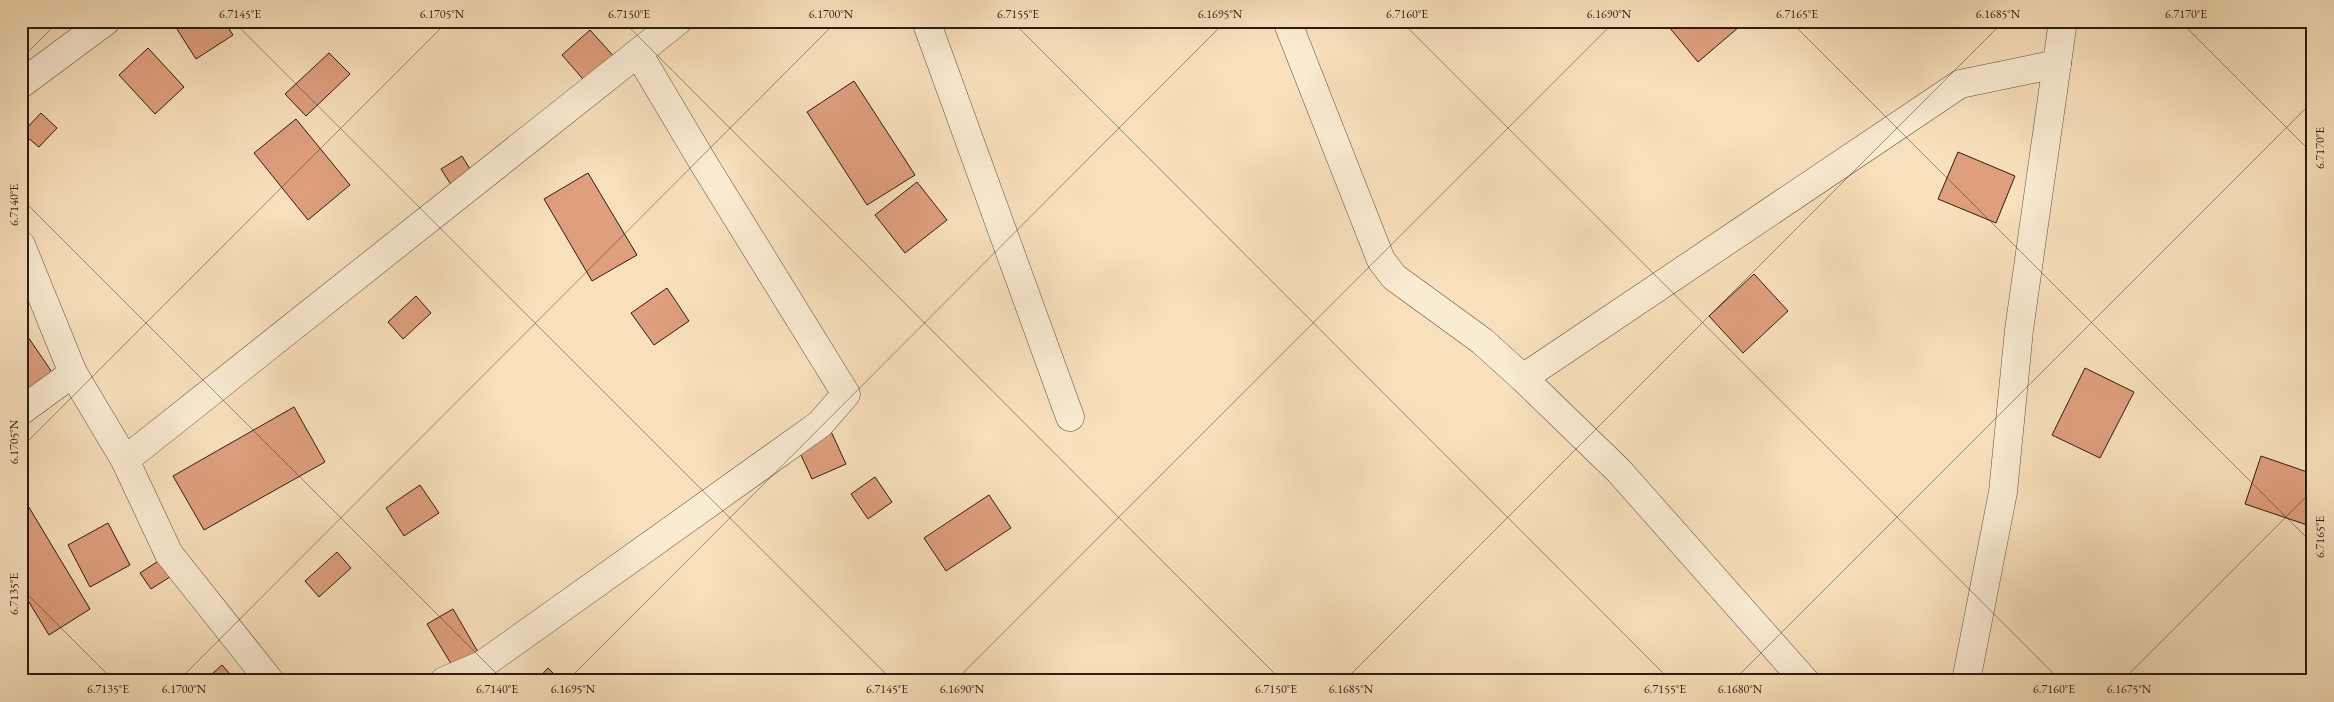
<svg xmlns="http://www.w3.org/2000/svg" width="2334" height="702" viewBox="0 0 2334 702" font-family="'EB Garamond',serif">
	<style>
		.building { fill: #df9f7f; stroke: #311a0f }
		.lines { fill: none; stroke-linecap: round; stroke-linejoin: round }
		.minor-casing { stroke: #634c3a; stroke-width: 29 }
		.minor { stroke: #faebd3; stroke-width: 28 }
		.ticks { fill: none; stroke: #311a0f; stroke-width: 1; stroke-opacity: 0.45 }
		.neatline { fill: none; stroke: #311a0f; stroke-width: 2 }
		.ticks-label { font-size: 12px; text-anchor: middle; fill: #311a0f }
	</style>
	<rect width="100%" height="100%" fill="#f8e0bc"/>
	<filter id="stains"><feTurbulence type="fractalNoise" baseFrequency=".004" numOctaves="4"/><feColorMatrix values="0 0 0 0 .2 0 0 0 0 .09 0 0 0 0 .02 0 0 0 .5 -.17"/></filter>
	<radialGradient id="worn" r=".72"><stop offset=".6" stop-color="#630" stop-opacity="0"/><stop offset="1" stop-color="#630" stop-opacity=".3"/></radialGradient>
	<!-- building -->
	<g class="building">
		<polygon points="27,21 41,21 30,27"/>
		<polygon points="182,21 224,21 233,35 196,59 175,26"/>
		<polygon points="1664,21 1746,21 1698,62"/>
		<polygon points="590,30 617,60 589,86 562,55"/>
		<polygon points="148,48 184,87 155,114 119,75"/>
		<polygon points="329,53 350,74 306,116 285,94"/>
		<polygon points="854,81 915,175 867,205 807,112"/>
		<polygon points="41,113 57,128 39,147 22,133"/>
		<polygon points="296,119 350,185 308,220 254,153"/>
		<polygon points="1958,152 2015,176 1996,223 1938,199"/>
		<polygon points="462,156 476,179 455,191 441,169"/>
		<polygon points="588,173 637,255 592,281 544,199"/>
		<polygon points="917,182 947,220 905,253 875,215"/>
		<polygon points="1754,274 1788,311 1743,353 1709,316"/>
		<polygon points="667,288 689,321 654,345 631,313"/>
		<polygon points="416,296 431,313 403,339 388,322"/>
		<polygon points="28,337 58,381 21,406 21,341"/>
		<polygon points="2085,368 2134,392 2100,458 2052,435"/>
		<polygon points="294,407 325,462 204,530 173,476"/>
		<polygon points="829,427 846,464 812,479 795,442"/>
		<polygon points="2261,456 2313,474 2313,527 2245,504"/>
		<polygon points="875,477 892,502 868,519 851,494"/>
		<polygon points="420,485 439,513 404,536 386,508"/>
		<polygon points="21,494 90,609 49,635 21,589"/>
		<polygon points="989,495 1011,528 946,571 924,538"/>
		<polygon points="108,523 130,565 90,587 68,545"/>
		<polygon points="337,552 351,568 319,597 305,581"/>
		<polygon points="163,558 173,575 151,589 140,573"/>
		<polygon points="453,609 478,652 453,667 427,624"/>
		<polygon points="222,665 236,681 204,681"/>
		<polygon points="548,668 561,681 536,681"/>
	</g>
	<g class="lines">
		<!-- minor casing -->
		<g class="minor-casing">
			<g id="minor">
				<polyline points="926,21 1070,417"/>
				<polyline points="1287,21 1381,260 1394,277 1482,341 1523,378 1619,471 1805,681"/>
				<polyline points="21,84 106,21"/>
				<polyline points="21,245 73,373 125,460 169,554 270,681"/>
				<polyline points="1523,378 1960,84 2057,64"/>
				<polyline points="21,411 73,373"/>
				<polyline points="125,460 678,21"/>
				<polyline points="444,681 482,665 820,424 846,394 704,164 638,53"/>
				<polyline points="1966,681 2003,492 2019,330 2063,21"/>
			</g>
		</g>
		<!-- minor -->
		<use href="#minor" class="minor"/>
	</g>
	<!-- ticks -->
	<path class="ticks" d="M 233,21 L 893,681M 623,21 L 1282,681M 1012,21 L 1671,681M 1401,21 L 2061,681M 1790,21 L 2313,544M 2180,21 L 2313,154M 21,59 L 59,21M 21,198 L 504,681M 21,448 L 448,21M 21,588 L 114,681M 178,681 L 837,21M 567,681 L 1226,21M 955,681 L 1615,21M 1344,681 L 2004,21M 1733,681 L 2313,101M 2122,681 L 2313,490"/>
	<!-- margin -->
	<rect width="2334" height="702" fill="none" stroke="#f8e0bc" stroke-width="55"/>
	<rect x="28" y="28" width="2278" height="646" class="neatline"/>
	<g class="ticks-label">
		<text x="240" y="18">6.7145°E</text>
		<text x="442" y="18">6.1705°N</text>
		<text x="629" y="18">6.7150°E</text>
		<text x="831" y="18">6.1700°N</text>
		<text x="1018" y="18">6.7155°E</text>
		<text x="1220" y="18">6.1695°N</text>
		<text x="1407" y="18">6.7160°E</text>
		<text x="1609" y="18">6.1690°N</text>
		<text x="1797" y="18">6.7165°E</text>
		<text x="1998" y="18">6.1685°N</text>
		<text x="2186" y="18">6.7170°E</text>
		<text transform="translate(2320 148) rotate(-90)" y="4">6.7170°E</text>
		<text transform="translate(14 205) rotate(-90)" y="4">6.7140°E</text>
		<text transform="translate(14 442) rotate(-90)" y="4">6.1705°N</text>
		<text transform="translate(2320 537) rotate(-90)" y="4">6.7165°E</text>
		<text transform="translate(14 594) rotate(-90)" y="4">6.7135°E</text>
		<text x="108" y="693">6.7135°E</text>
		<text x="184" y="693">6.1700°N</text>
		<text x="497" y="693">6.7140°E</text>
		<text x="573" y="693">6.1695°N</text>
		<text x="887" y="693">6.7145°E</text>
		<text x="962" y="693">6.1690°N</text>
		<text x="1276" y="693">6.7150°E</text>
		<text x="1351" y="693">6.1685°N</text>
		<text x="1665" y="693">6.7155°E</text>
		<text x="1740" y="693">6.1680°N</text>
		<text x="2054" y="693">6.7160°E</text>
		<text x="2129" y="693">6.1675°N</text>
	</g>
	<rect width="100%" height="100%" filter="url(#stains)"/>
	<rect width="100%" height="100%" fill="url(#worn)"/>
</svg>
